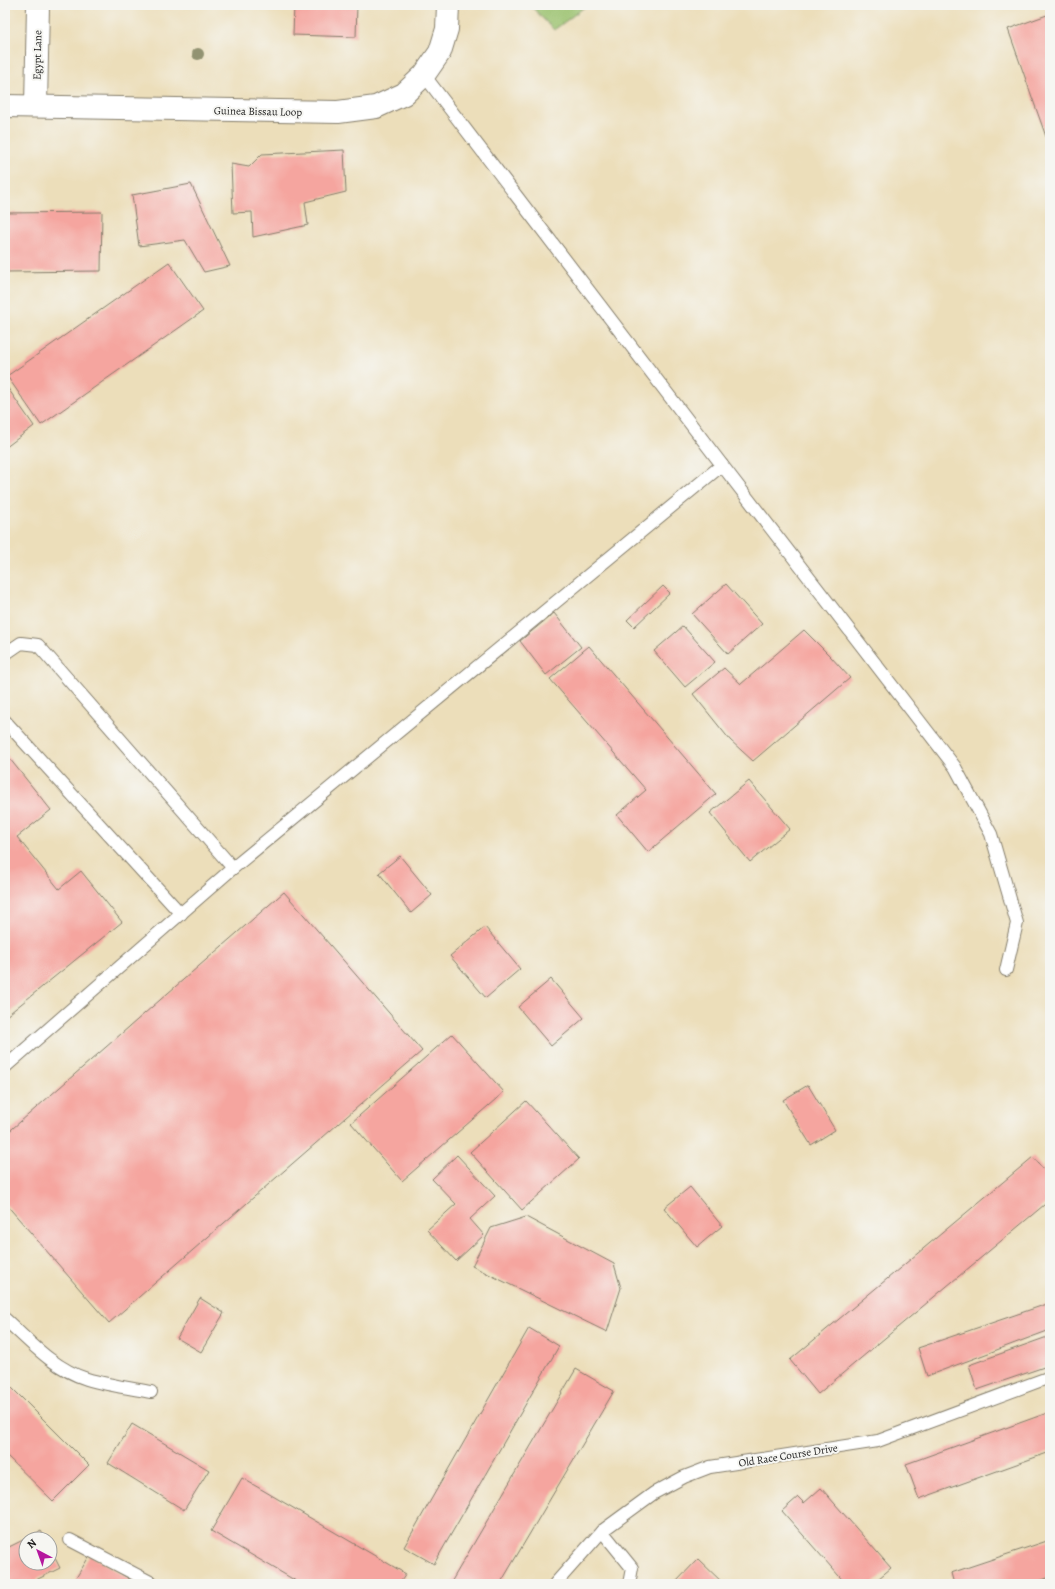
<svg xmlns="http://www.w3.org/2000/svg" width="1055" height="1589" viewBox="0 0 1055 1589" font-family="Alegreya,serif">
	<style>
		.green { fill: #9ac16d; stroke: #5b6e44 }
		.building { fill: #f5a59f }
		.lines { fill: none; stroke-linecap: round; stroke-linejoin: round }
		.service-casing { stroke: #847d6b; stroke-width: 14 }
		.minor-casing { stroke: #847d6b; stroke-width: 24 }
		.service { stroke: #fff; stroke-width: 12 }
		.minor { stroke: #fff; stroke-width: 22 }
		.tree { fill: #929372 }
		.labels { text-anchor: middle; stroke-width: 4; stroke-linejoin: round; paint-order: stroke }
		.street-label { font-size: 11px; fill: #1c1c1c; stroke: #f6f6f2 }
	</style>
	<rect width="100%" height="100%" fill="#f6f6f2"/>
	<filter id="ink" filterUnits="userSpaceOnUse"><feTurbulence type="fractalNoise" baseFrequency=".025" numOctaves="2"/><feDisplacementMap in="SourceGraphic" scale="8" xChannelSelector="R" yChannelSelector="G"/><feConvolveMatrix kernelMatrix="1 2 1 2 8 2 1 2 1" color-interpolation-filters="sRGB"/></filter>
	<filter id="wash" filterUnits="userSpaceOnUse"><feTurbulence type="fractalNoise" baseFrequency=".012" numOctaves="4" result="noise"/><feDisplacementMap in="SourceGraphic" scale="16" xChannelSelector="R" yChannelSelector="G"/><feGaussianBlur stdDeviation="0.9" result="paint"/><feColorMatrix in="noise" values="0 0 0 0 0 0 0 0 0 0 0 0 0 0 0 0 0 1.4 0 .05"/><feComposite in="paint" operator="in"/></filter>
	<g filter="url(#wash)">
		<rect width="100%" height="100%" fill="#ecdeba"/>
		<!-- green -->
		<polygon class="green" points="530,5 587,5 554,30"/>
		<g id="blocks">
			<!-- building -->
			<g class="building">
				<polygon points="294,5 357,5 356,37 293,35"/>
				<polygon points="1047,15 1050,23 1050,148 1008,29"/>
				<polygon points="344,150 346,192 305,202 308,225 253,237 252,212 233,213 231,164 249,167 262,154"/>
				<polygon points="191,184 230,266 204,272 185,240 139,246 132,195"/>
				<polygon points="102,212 101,271 5,272 5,213"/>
				<polygon points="169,262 203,311 41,425 7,376"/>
				<polygon points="5,384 34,426 5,448"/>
				<polygon points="726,584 762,624 728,654 692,614"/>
				<polygon points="663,586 670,593 634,627 627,620"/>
				<polygon points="554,613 581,647 546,675 520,641"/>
				<polygon points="683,626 715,662 685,687 654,651"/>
				<polygon points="804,630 831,657 850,678 753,761 730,740 693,694 724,668 741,684"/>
				<polygon points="589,646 716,794 648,852 617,815 646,790 550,679"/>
				<polygon points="5,753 51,810 17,837 59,889 81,871 122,922 5,1017"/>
				<polygon points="749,781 790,829 750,862 710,813"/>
				<polygon points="400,856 432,895 411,913 379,873"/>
				<polygon points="284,892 422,1051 109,1323 5,1203 5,1135"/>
				<polygon points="485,927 520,969 486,998 450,956"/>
				<polygon points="551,979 584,1018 551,1046 518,1007"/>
				<polygon points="452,1034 504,1092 402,1181 351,1123"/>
				<polygon points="808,1085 835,1130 811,1145 783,1100"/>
				<polygon points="526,1101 579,1159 522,1210 470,1152"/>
				<polygon points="457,1155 495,1196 470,1219 484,1235 456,1261 427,1230 456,1204 432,1179"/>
				<polygon points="1033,1157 1050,1177 1050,1200 818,1394 790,1360"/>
				<polygon points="1050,1159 1050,1170 1045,1163"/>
				<polygon points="690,1187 722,1226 697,1247 664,1208"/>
				<polygon points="526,1217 614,1264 621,1288 607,1332 472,1266 491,1228"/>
				<polygon points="200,1298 224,1313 201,1352 177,1338"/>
				<polygon points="1050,1303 1050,1330 927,1376 918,1348"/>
				<polygon points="529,1328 559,1346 434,1564 404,1547"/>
				<polygon points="1050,1336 1050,1365 977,1390 969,1365"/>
				<polygon points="576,1369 614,1391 500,1584 450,1584"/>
				<polygon points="5,1381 89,1465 53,1501 5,1454"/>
				<polygon points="1050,1412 1050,1452 919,1499 906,1464"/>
				<polygon points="132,1424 209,1470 184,1510 108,1463"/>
				<polygon points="242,1478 406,1574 399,1584 301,1584 211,1531"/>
				<polygon points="821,1488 891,1568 872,1584 846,1584 782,1511 798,1497 804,1503"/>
				<polygon points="41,1531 46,1539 26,1539 26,1563 50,1563 50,1548 60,1568 28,1584 5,1584 5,1549"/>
				<polygon points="1050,1540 1050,1577 1031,1584 954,1584 951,1573"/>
				<polygon points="90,1555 138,1584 85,1584 76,1578"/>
				<polygon points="698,1559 724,1584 674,1584"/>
			</g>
		</g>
	</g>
	<g filter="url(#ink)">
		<use href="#blocks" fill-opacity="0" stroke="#847d6b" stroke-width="1"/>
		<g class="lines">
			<!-- service casing -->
			<g class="service-casing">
				<g id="service">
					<polyline points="424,75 722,465 955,767 991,834 1017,923 1006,970"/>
					<polyline points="5,654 21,643 38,645 233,868"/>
					<polyline points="5,721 181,914"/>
					<polyline points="5,1067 233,868 722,465"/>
					<path d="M 5,1319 C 29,1341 54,1369 87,1379 C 107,1385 129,1388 151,1392"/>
					<polyline points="602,1531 632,1568 629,1584"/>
					<polyline points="70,1540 154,1584"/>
					<polyline points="555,1584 602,1531 654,1493 684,1477 710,1467 878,1441 1050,1377"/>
				</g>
			</g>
			<!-- minor casing -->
			<g class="minor-casing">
				<g id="minor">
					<polyline points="5,106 338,112 376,107 404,94 424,75 440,52 447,29 448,5"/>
					<polyline points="36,106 38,5"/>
				</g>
			</g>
			<!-- service -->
			<use href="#service" class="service"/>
			<!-- minor -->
			<use href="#minor" class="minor"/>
		</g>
		<!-- trees -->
		<circle class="tree" cx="198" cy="54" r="6"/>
	</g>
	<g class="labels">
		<!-- street labels -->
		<g class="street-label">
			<text transform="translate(37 55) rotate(-89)" y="4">Egypt Lane</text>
			<text transform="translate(258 111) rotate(1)" y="4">Guinea Bissau Loop</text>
			<text transform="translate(788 1455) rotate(-9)" y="4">Old Race Course Drive</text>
		</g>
	</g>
	<!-- margin -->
	<rect width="1055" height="1589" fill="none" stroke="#f6f6f2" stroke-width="20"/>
	<!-- north arrow -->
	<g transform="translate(38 1551) rotate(319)"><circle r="19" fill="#f6f6f2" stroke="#9f9f9c"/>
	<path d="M0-3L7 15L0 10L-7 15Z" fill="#b5179e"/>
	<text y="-6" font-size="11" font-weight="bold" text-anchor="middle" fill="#1c1c1c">N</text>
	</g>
</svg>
